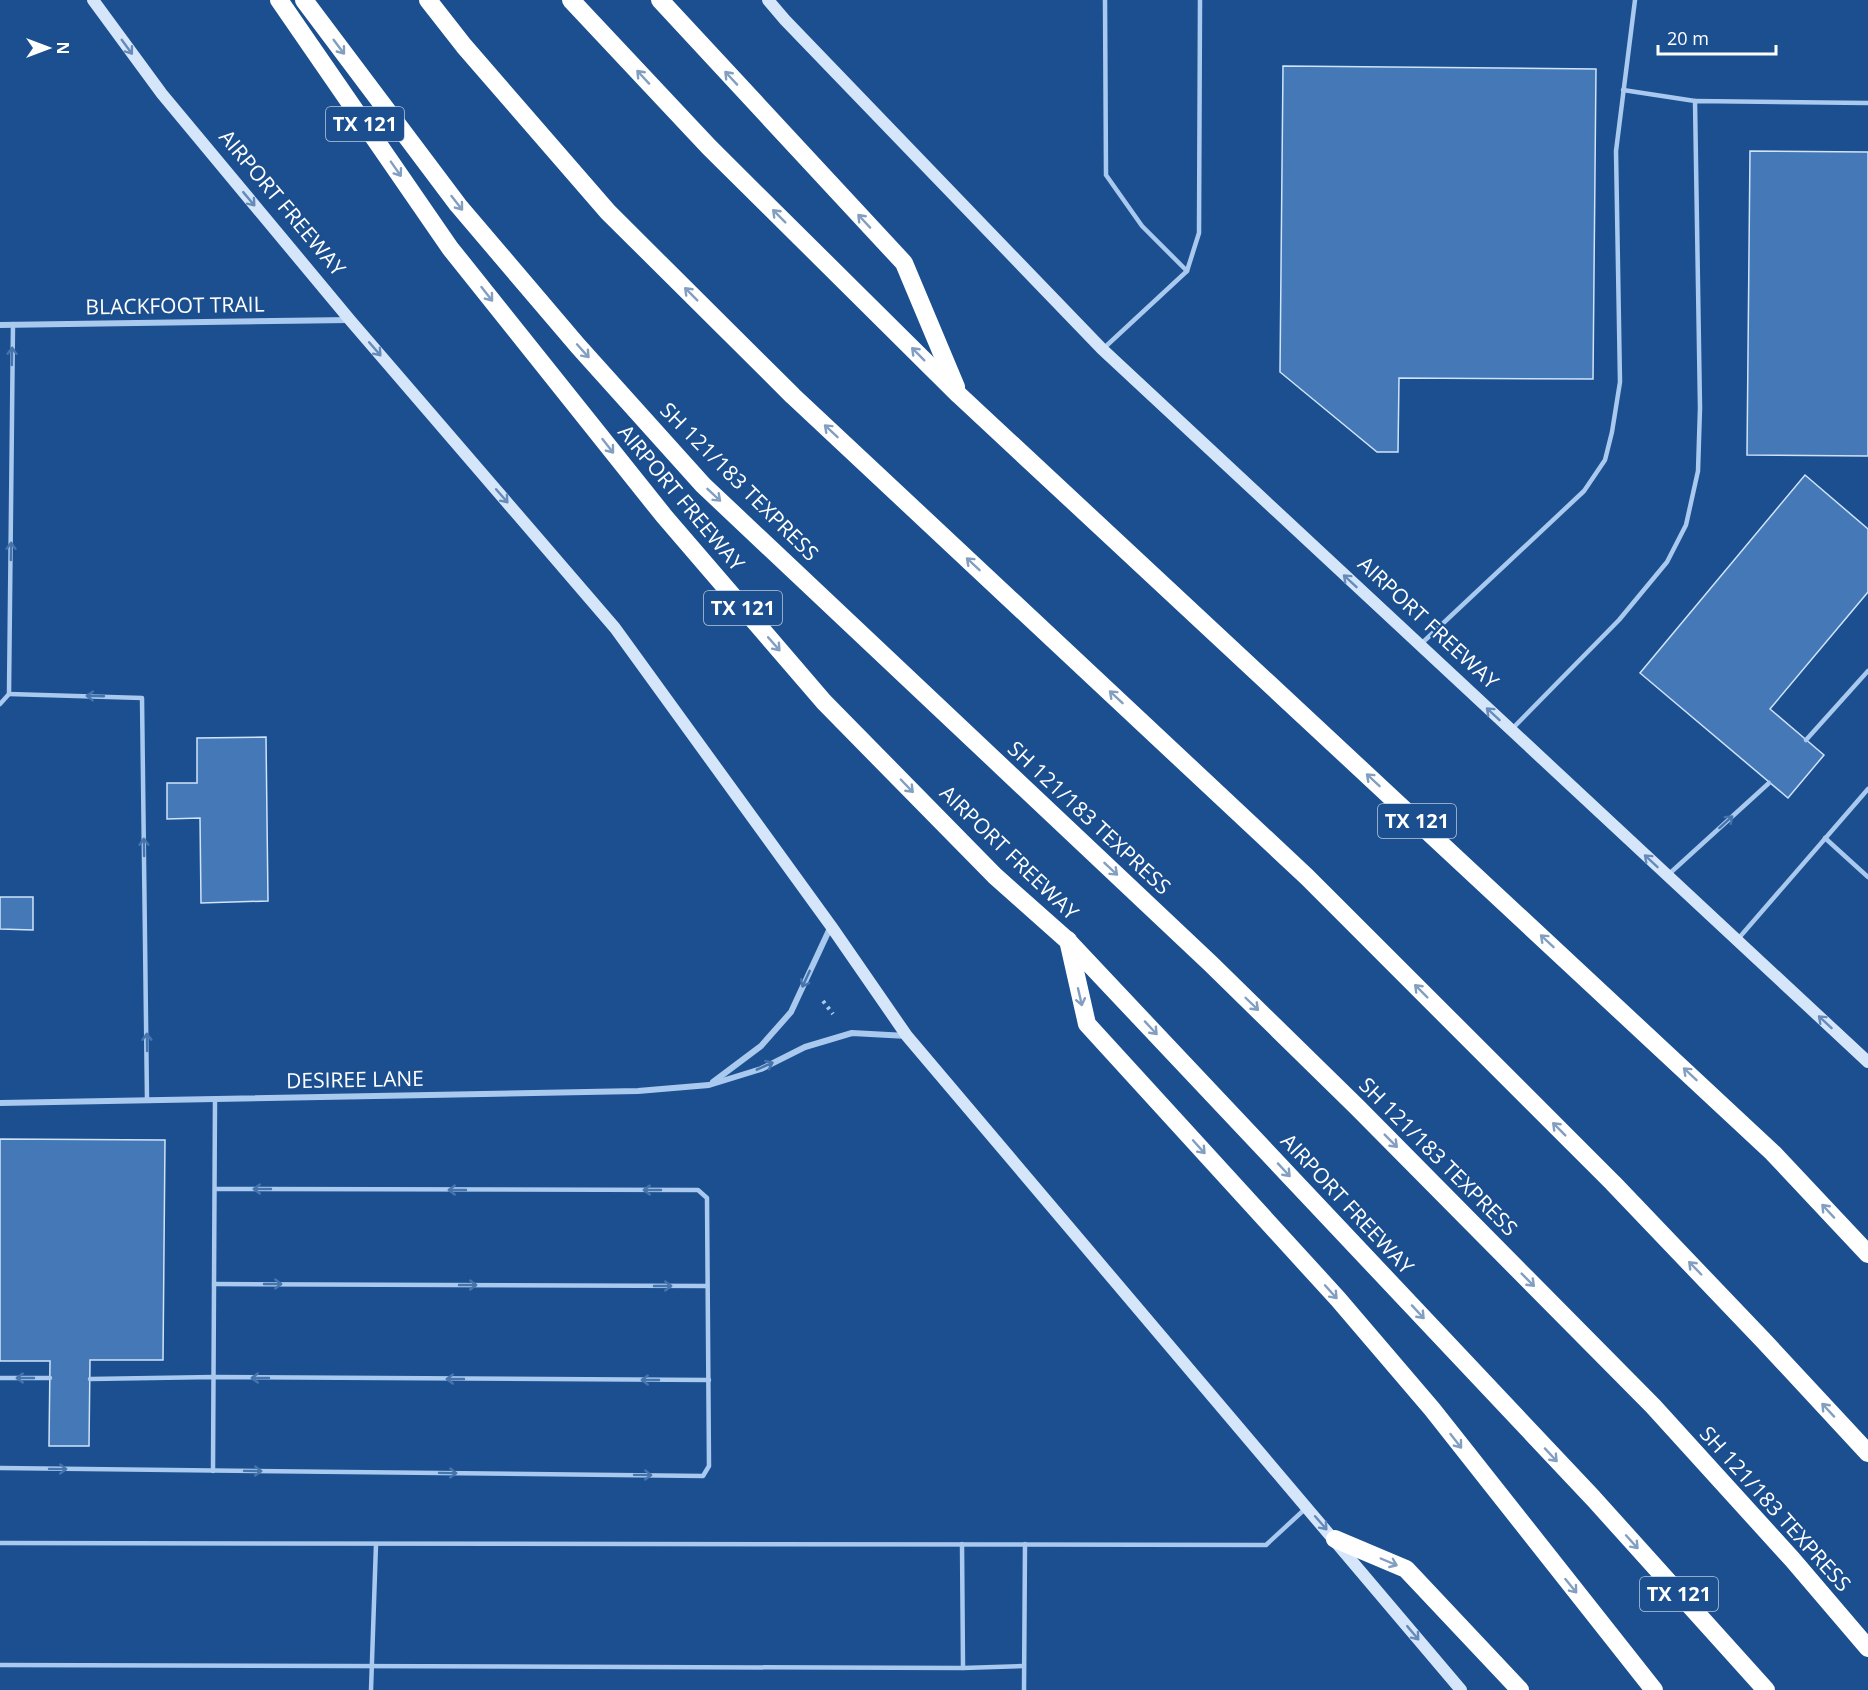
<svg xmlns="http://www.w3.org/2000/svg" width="1868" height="1690" viewBox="0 0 1868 1690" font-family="'Open Sans',sans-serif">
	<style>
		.building { fill: #4478b7; stroke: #cfe3fa; stroke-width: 1.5 }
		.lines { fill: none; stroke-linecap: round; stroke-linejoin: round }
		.path { stroke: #a9c9ee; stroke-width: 4; stroke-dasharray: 3 4.5; stroke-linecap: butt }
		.lane { stroke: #a9c9ee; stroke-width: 4.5 }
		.street { stroke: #a9c9ee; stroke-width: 6 }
		.secondary { stroke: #d6e6fa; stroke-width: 12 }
		.highway { stroke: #fff; stroke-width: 18 }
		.oneway { stroke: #668bba }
		.oneway2 { stroke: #829ec1 }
		.oneway3 { stroke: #4674ac }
		.labels { text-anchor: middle; stroke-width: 4.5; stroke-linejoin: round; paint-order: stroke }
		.shield { fill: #1b4f8f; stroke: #bbcadd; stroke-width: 1.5 }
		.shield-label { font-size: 20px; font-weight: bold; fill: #fff }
		.street-label { font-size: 21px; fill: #fff; stroke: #1b4f8f }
	</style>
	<rect width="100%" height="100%" fill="#1b4f8f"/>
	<!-- building -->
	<g class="building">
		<polygon points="1283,66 1596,69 1593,379 1399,378 1398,452 1377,452 1280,372"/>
		<polygon points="1750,151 1868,152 1868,456 1747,455"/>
		<polygon points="1805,475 1868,529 1868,592 1770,709 1824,755 1788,798 1640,673"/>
		<polygon points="266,737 268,901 201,903 200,818 167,819 167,783 197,783 197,738"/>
		<polygon points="0,897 33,897 33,930 0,929"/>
		<polygon points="0,1139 165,1140 163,1360 90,1360 89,1446 49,1446 50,1361 0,1361"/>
	</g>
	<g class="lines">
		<!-- path -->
		<polyline class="path" points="823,1001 833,1014"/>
		<!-- lane -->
		<g class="lane">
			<polyline points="1105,0 1106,175 1142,226 1187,271"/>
			<polyline points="1623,90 1695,101"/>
			<polyline points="1104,348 1187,271 1199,233 1200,0"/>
			<polyline points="1421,644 1584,491 1605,460 1612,432 1620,382 1616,151 1635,0"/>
			<polyline points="9,694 142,698 147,1100"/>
			<polyline points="0,704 9,694 13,324"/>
			<polyline points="1512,729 1619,620 1667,562 1686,525 1698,471 1700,408 1695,101 1868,103"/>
			<polyline points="1806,740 1868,671"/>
			<polyline points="1825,838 1868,877"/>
			<polyline points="1669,874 1769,783"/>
			<polyline points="1738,939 1868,789"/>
			<polyline points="214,1284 707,1286"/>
			<polyline points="0,1378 50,1378"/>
			<polyline points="90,1379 214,1377 709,1380"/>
			<polyline points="0,1468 703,1476 709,1466 707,1198 698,1190 215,1189"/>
			<polyline points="213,1471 215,1099"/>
			<polyline points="0,1543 1266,1545 1305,1509"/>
			<polyline points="0,1665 963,1668 962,1544"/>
			<polyline points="963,1668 1024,1666"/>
			<polyline points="371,1690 376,1544"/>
			<polyline points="1024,1690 1025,1544"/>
		</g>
		<!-- street -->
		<g class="street">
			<polyline points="0,325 350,320"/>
			<polyline points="713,1082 761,1046 791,1012 831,926"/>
			<polyline points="0,1103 638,1091 709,1085 761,1069 805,1047 852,1033 907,1036"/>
		</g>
		<!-- secondary -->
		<g class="secondary">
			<polyline points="93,0 162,94 350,320 615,628 831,926 907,1036 1461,1690"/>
			<polyline points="768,0 785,20 1102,349 1868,1062"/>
		</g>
		<!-- highway -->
		<g class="highway">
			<polyline points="279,0 450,248 664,516 824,702 995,876 1067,940 1593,1498 1766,1690"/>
			<polyline points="304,0 458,205 578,346 703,485 1211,964 1357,1107 1653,1406 1792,1559 1868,1648"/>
			<polyline points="428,0 464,46 608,212 793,396 1307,877 1613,1183 1763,1340 1868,1453"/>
			<polyline points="571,0 709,147 959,395 1773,1153 1868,1254"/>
			<polyline points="660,0 904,263 956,387"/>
			<polyline points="1068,940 1087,1024 1338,1299 1432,1409 1654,1690"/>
			<polyline points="1335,1539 1406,1569 1520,1690"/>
		</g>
	</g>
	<!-- one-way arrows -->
	<defs><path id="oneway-shaft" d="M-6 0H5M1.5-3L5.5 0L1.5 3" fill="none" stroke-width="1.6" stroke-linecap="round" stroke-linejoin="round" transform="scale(1.5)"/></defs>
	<g class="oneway">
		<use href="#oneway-shaft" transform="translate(127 47) rotate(54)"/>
		<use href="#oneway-shaft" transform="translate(249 199) rotate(50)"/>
		<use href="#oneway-shaft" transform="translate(375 349) rotate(49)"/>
		<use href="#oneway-shaft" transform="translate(502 496) rotate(49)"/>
		<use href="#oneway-shaft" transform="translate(1350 581) rotate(-137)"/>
		<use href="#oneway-shaft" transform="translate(1493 714) rotate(-137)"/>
		<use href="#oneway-shaft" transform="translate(1651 861) rotate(-137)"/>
		<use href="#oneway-shaft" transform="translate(1825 1022) rotate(-137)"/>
		<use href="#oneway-shaft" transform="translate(1321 1523) rotate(49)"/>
		<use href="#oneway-shaft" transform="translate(1413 1633) rotate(50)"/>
	</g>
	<g class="oneway2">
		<use href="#oneway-shaft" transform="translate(339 47) rotate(53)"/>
		<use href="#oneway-shaft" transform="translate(643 77) rotate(-133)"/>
		<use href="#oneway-shaft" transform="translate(731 78) rotate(-133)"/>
		<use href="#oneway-shaft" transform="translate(396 169) rotate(55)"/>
		<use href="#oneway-shaft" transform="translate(457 203) rotate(52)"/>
		<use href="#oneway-shaft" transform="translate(779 216) rotate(-135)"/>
		<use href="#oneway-shaft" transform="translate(864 221) rotate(-133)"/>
		<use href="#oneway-shaft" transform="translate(487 294) rotate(52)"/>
		<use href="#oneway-shaft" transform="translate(691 294) rotate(-135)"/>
		<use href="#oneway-shaft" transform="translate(583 351) rotate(48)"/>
		<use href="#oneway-shaft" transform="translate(918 354) rotate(-135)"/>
		<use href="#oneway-shaft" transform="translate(831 431) rotate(-137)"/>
		<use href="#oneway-shaft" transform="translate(608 446) rotate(52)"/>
		<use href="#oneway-shaft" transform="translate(714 495) rotate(43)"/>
		<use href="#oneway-shaft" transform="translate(973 564) rotate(-137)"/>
		<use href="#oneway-shaft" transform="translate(774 644) rotate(49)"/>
		<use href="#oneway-shaft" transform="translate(1116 697) rotate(-137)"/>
		<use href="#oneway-shaft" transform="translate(1373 780) rotate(-137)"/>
		<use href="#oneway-shaft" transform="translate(907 786) rotate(46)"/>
		<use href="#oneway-shaft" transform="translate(1111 869) rotate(43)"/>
		<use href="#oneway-shaft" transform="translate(1547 941) rotate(-137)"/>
		<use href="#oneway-shaft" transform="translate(1421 991) rotate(-135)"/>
		<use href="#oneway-shaft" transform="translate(1080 997) rotate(77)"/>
		<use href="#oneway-shaft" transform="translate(1252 1004) rotate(44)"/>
		<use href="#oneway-shaft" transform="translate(1151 1028) rotate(47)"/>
		<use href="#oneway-shaft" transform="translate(1690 1074) rotate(-137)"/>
		<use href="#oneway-shaft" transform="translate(1559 1129) rotate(-135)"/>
		<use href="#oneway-shaft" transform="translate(1391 1141) rotate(45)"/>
		<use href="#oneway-shaft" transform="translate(1199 1147) rotate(48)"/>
		<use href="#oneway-shaft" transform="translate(1284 1170) rotate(47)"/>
		<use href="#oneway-shaft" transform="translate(1828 1211) rotate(-133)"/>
		<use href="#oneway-shaft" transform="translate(1695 1268) rotate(-134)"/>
		<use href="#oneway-shaft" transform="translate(1528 1280) rotate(45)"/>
		<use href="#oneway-shaft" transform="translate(1331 1292) rotate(48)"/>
		<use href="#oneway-shaft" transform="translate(1418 1312) rotate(47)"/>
		<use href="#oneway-shaft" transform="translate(1828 1410) rotate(-133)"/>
		<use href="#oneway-shaft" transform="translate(1456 1441) rotate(52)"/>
		<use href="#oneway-shaft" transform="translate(1551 1455) rotate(47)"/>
		<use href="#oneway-shaft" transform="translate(1632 1542) rotate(48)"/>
		<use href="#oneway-shaft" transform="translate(1389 1562) rotate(23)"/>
		<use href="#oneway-shaft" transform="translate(1571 1586) rotate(51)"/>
	</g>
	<g class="oneway3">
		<use href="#oneway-shaft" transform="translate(12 356) rotate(-89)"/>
		<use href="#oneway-shaft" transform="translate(11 551) rotate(-89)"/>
		<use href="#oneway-shaft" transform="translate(95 696) rotate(-178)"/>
		<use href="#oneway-shaft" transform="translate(1726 822) rotate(-42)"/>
		<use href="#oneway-shaft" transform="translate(144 847) rotate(-91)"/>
		<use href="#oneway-shaft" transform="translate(806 979) rotate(115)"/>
		<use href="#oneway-shaft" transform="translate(147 1042) rotate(-91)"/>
		<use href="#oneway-shaft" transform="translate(765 1066) rotate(-24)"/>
		<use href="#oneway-shaft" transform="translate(262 1189) rotate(-180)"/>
		<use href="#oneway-shaft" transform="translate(457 1190) rotate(-180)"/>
		<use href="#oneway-shaft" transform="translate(652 1190) rotate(-180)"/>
		<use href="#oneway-shaft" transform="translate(273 1284)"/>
		<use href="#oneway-shaft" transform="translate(468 1285)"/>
		<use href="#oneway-shaft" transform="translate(663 1286)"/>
		<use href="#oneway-shaft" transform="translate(25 1378) rotate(180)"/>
		<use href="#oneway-shaft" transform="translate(260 1378) rotate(-180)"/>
		<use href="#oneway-shaft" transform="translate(455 1379) rotate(-180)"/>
		<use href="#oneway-shaft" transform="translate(650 1380) rotate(-180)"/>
		<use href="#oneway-shaft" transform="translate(58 1469) rotate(1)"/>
		<use href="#oneway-shaft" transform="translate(253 1471) rotate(1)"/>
		<use href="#oneway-shaft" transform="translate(448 1473) rotate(1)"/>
		<use href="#oneway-shaft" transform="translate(643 1475) rotate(1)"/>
	</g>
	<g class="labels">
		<!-- shield labels -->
		<g class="shield">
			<rect x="326" y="107" width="78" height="34" rx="4.5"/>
			<rect x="704" y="591" width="78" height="34" rx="4.5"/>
			<rect x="1378" y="804" width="78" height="34" rx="4.5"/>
			<rect x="1640" y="1577" width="78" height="34" rx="4.5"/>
		</g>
		<g class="shield-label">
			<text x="365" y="131">TX 121</text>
			<text x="743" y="615">TX 121</text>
			<text x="1417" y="828">TX 121</text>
			<text x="1679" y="1601">TX 121</text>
		</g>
		<!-- street labels -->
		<g class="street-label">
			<text transform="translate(282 203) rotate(50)" y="7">AIRPORT FREEWAY</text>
			<text transform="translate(175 306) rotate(-1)" y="7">BLACKFOOT TRAIL</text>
			<text transform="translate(739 482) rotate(45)" y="7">SH 121/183 TEXPRESS</text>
			<text transform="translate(681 498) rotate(50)" y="7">AIRPORT FREEWAY</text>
			<text transform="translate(1428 623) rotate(43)" y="7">AIRPORT FREEWAY</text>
			<text transform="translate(1089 818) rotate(43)" y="7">SH 121/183 TEXPRESS</text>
			<text transform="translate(1009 853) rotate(44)" y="7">AIRPORT FREEWAY</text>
			<text transform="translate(355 1080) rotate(-1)" y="7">DESIREE LANE</text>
			<text transform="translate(1438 1157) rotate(45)" y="7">SH 121/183 TEXPRESS</text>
			<text transform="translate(1347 1204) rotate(47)" y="7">AIRPORT FREEWAY</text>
			<text transform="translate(1775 1509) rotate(48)" y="7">SH 121/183 TEXPRESS</text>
		</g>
	</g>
	<!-- north arrow -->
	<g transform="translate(48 48) rotate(90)" stroke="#1b4f8f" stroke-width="4.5" paint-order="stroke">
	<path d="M0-4.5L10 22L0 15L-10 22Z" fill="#ffffff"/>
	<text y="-9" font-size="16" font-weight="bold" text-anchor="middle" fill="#ffffff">N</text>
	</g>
	<!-- scale -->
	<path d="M1658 45v9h118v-9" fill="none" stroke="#ffffff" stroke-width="3"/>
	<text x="1667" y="45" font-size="18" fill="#ffffff" stroke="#1b4f8f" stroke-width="4.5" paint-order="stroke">20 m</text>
</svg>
